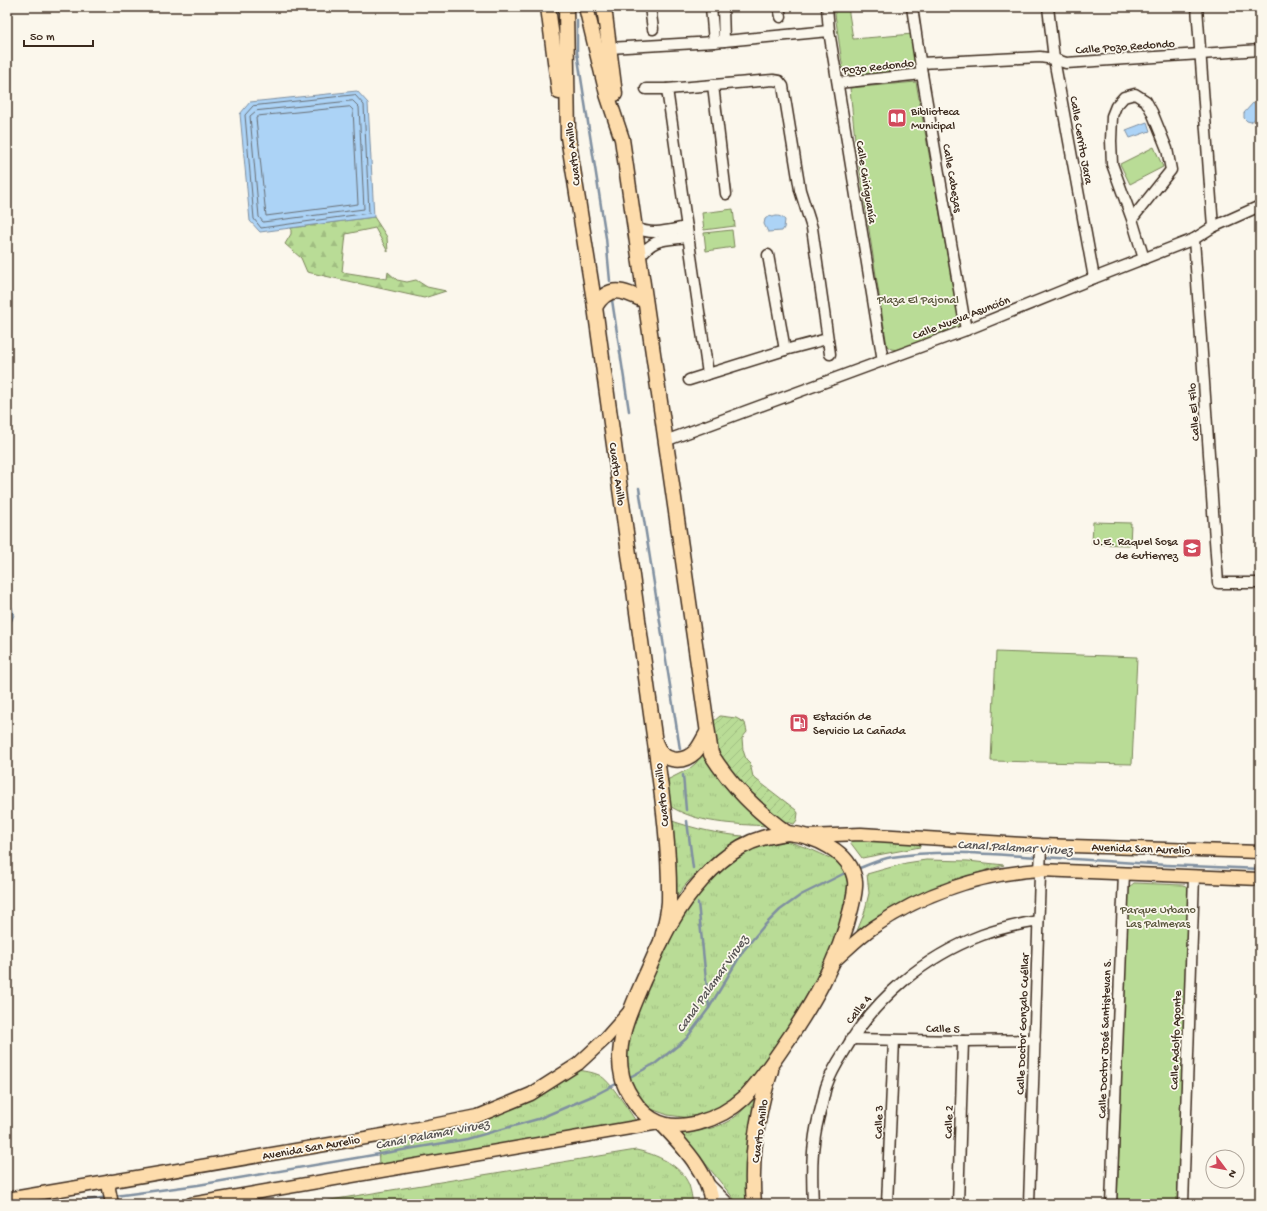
<svg xmlns="http://www.w3.org/2000/svg" width="1267" height="1211" viewBox="0 0 1267 1211" font-family="'Gochi Hand',sans-serif">
	<style>
		.grass { fill: url(#grass-tufts); stroke: #7a835a }
		.forest { fill: url(#forest-firs); stroke: #7a835a }
		.park { fill: #b9dc96; stroke: #7a835a }
		.garden { fill: url(#garden-furrows); stroke: #7a835a }
		.water { fill: #acd3f6; stroke: #7f8fa0 }
		.lines { fill: none; stroke-linecap: round; stroke-linejoin: round }
		.shore { stroke: #686e74; stroke-width: 1 }
		.stream { stroke: #7f8fa0; stroke-width: 2.5 }
		.minor-casing { stroke: #3b2a1e; stroke-width: 13 }
		.major-casing { stroke: #3b2a1e; stroke-width: 15 }
		.highway-casing { stroke: #3b2a1e; stroke-width: 17 }
		.minor { stroke: #fbf7ec; stroke-width: 10 }
		.major { stroke: #fddcac; stroke-width: 12 }
		.highway { stroke: #fddcac; stroke-width: 14 }
		.labels { text-anchor: middle; stroke-width: 3.5; stroke-linejoin: round; paint-order: stroke }
		.street-label { font-size: 12px; fill: #3b2a1e; stroke: #fbf7ec }
		.poi-label { font-size: 12px; fill: #3b2a1e; stroke: #fbf7ec; text-anchor: start }
		.park-label { font-size: 12px; fill: #5a563c; stroke: #fbf7ec }
		.water-label { font-size: 13px; font-style: italic; fill: #575454; stroke: #fbf7ec }
	</style>
	<defs>
		<pattern id="grass-tufts" width="24" height="20" patternUnits="userSpaceOnUse"><rect width="24" height="20" fill="#b9dc96"/><path d="M3 7l-1-3M5 7V3M7 7l1-3M15 17l-1-3M17 17v-4M19 17l1-3" fill="none" stroke="#a0bd81"/></pattern>
		<pattern id="forest-firs" width="22" height="20" patternUnits="userSpaceOnUse"><rect width="22" height="20" fill="#b9dc96"/><path d="M5 1l3.5 6h-7zM16 11l3.5 6h-7z" fill="#a0bd81"/></pattern>
		<pattern id="garden-furrows" width="10" height="10" patternUnits="userSpaceOnUse"><rect width="10" height="10" fill="#b9dc96"/><path d="M-1 1l2-2M0 10L10 0M9 11l2-2" fill="none" stroke="#a0bd81"/></pattern>
	</defs>
	<rect width="100%" height="100%" fill="#fbf7ec"/>
	<filter id="ink" filterUnits="userSpaceOnUse"><feTurbulence type="fractalNoise" baseFrequency=".025" numOctaves="2"/><feDisplacementMap in="SourceGraphic" scale="8" xChannelSelector="R" yChannelSelector="G"/><feConvolveMatrix kernelMatrix="1 2 1 2 8 2 1 2 1" color-interpolation-filters="sRGB"/></filter>
	<g filter="url(#ink)">
		<!-- grass -->
		<g class="grass">
			<path d="M 703,753 C 719,782 744,804 768,826 C 735,824 695,824 667,804 L 665,781 L 689,769 L 696,763 Z"/>
			<path d="M 672,821 C 696,829 718,834 743,836 C 724,850 704,864 688,882 C 682,888 678,895 673,902 Z"/>
			<path d="M 781,840 C 803,845 823,854 843,865 L 848,884 L 845,900 L 839,925 L 829,954 L 811,993 L 789,1028 L 751,1079 L 731,1103 L 708,1115 L 690,1118 L 668,1115 L 651,1109 L 635,1091 L 628,1074 L 625,1060 L 631,1032 L 647,984 L 664,948 L 685,912 L 697,894 L 724,867 L 747,851 L 767,841 Z"/>
			<polygon points="850,840 920,843 920,847 862,858 850,842"/>
			<path d="M 926,860 L 968,861 L 1004,865 C 970,875 935,885 904,902 C 887,910 872,921 857,931 L 864,914 L 869,893 L 867,874 L 906,863 Z"/>
			<path d="M 577,1070 C 585,1071 592,1072 599,1075 C 610,1080 628,1110 636,1121 L 379,1166 L 378,1141 L 480,1121 L 521,1105 L 543,1094 Z"/>
			<path d="M 757,1095 L 750,1204 L 738,1204 L 681,1133 C 699,1131 719,1129 735,1117 C 743,1111 750,1102 757,1095 Z"/>
			<path d="M 636,1150 C 656,1154 681,1165 689,1185 C 691,1191 692,1198 693,1204 L 306,1204 Z"/>
		</g>
		<!-- forest -->
		<polygon class="forest" points="374,217 387,237 388,252 375,228 346,234 342,272 387,279 388,272 397,280 407,282 416,280 427,287 446,291 424,298 307,272 301,258 285,244 291,234 291,228"/>
		<!-- park -->
		<g class="park">
			<polygon points="834,7 848,7 853,39 913,34 916,65 911,71 850,75 846,73 843,70"/>
			<polygon points="916,82 960,325 958,328 898,350 891,349 887,346 855,140 850,88"/>
			<polygon points="1154,147 1163,167 1130,184 1120,164"/>
			<polygon points="733,209 735,226 704,230 702,213"/>
			<polygon points="732,230 734,247 706,251 704,233"/>
			<polygon points="1093,522 1131,523 1130,545 1092,544"/>
			<polygon points="996,652 1137,657 1132,764 991,761"/>
			<polygon points="1134,883 1183,885 1188,887 1190,892 1177,1204 1117,1204 1128,891 1129,887"/>
		</g>
		<!-- garden -->
		<polygon class="garden" points="720,716 736,718 745,723 747,732 742,738 743,750 746,759 750,763 753,777 796,810 798,813 797,820 794,824 780,820 723,764 715,749 710,730 714,721"/>
		<!-- water -->
		<g class="water">
			<polygon points="357,91 368,103 374,217 260,232 250,221 240,114 250,102"/>
			<polygon points="1253,103 1257,105 1255,119 1251,122 1247,121 1244,118 1244,113"/>
			<polygon points="1147,122 1150,131 1130,138 1126,130"/>
			<path d="M 769,216 L 773,217 C 777,215 781,216 785,220 L 784,228 L 782,231 L 768,232 L 764,224 L 765,219 Z"/>
			<polygon points="7,604 12,607 14,615 7,633"/>
		</g>
		<g class="lines">
			<!-- shore -->
			<g class="shore">
				<polygon points="355,95 364,105 369,213 261,228 254,219 245,115 253,106"/>
				<polygon points="353,101 359,107 364,209 263,222 259,217 250,116 256,111"/>
				<polygon points="350,107 353,110 358,204 266,216 256,118 259,116"/>
			</g>
			<!-- stream -->
			<g class="stream">
				<polyline points="577,20 577,52 606,238 610,281"/>
				<polyline points="612,300 629,411"/>
				<polyline points="639,488 680,749"/>
				<polyline points="683,775 686,810"/>
				<polyline points="687,821 693,868"/>
				<polyline points="1043,857 1167,865 1260,869"/>
				<path d="M 857,869 C 868,865 880,859 892,857 C 940,849 990,854 1038,857"/>
				<polyline points="698,903 709,1008"/>
				<polyline points="628,1078 656,1063 686,1039 709,1008 743,951 763,927 780,910 801,895 847,872"/>
				<polyline points="115,1196 198,1185 467,1139 538,1119 597,1094 618,1083"/>
				<polyline points="61,1204 108,1197"/>
			</g>
			<!-- minor casing -->
			<g class="minor-casing">
				<g id="minor">
					<polyline points="650,7 653,29"/>
					<polyline points="711,7 714,42"/>
					<polyline points="723,7 724,41"/>
					<polyline points="779,7 781,17"/>
					<polyline points="827,7 829,31 883,361"/>
					<polyline points="912,7 922,74 966,330"/>
					<polyline points="1048,7 1054,59 1094,278"/>
					<polyline points="1197,7 1213,227"/>
					<polyline points="609,48 714,42 829,31"/>
					<polyline points="921,63 1040,57 1054,59 1066,63 1260,50"/>
					<polyline points="838,83 922,74"/>
					<polyline points="713,85 726,194"/>
					<polyline points="646,89 667,89 773,80 779,81 783,86 800,190 812,228 830,354"/>
					<polyline points="667,89 708,374"/>
					<polyline points="1132,219 1171,170 1167,149 1152,112 1146,101 1135,94 1124,97 1116,106 1112,116 1111,141 1112,164 1132,219 1144,259"/>
					<path d="M 634,222 L 636,228 C 653,236 669,230 687,227"/>
					<polyline points="1194,239 1218,583 1260,583"/>
					<polyline points="768,255 785,350"/>
					<path d="M 639,258 C 653,237 666,240 688,237"/>
					<polyline points="689,380 785,350 827,339"/>
					<polyline points="665,441 966,330 1094,278 1194,239 1213,227 1260,206"/>
					<polyline points="851,1039 963,1041 1035,1040"/>
					<polyline points="707,1182 729,1204"/>
					<path d="M 813,1204 C 812,1184 811,1163 814,1143 C 815,1131 818,1119 821,1108 C 823,1101 824,1094 826,1087 C 830,1075 837,1063 844,1052 C 875,998 924,957 982,935 C 1001,928 1020,924 1038,921"/>
					<polyline points="887,1204 894,1040"/>
					<polyline points="958,1204 963,1041"/>
					<polyline points="1029,1204 1041,845"/>
					<polyline points="1111,1204 1124,873"/>
					<polyline points="1183,1204 1194,876"/>
				</g>
			</g>
			<!-- major casing -->
			<g class="major-casing">
				<g id="major">
					<polyline points="806,836 861,834 1041,845 1260,852"/>
					<path d="M 832,963 C 846,951 859,937 874,927 C 923,893 981,874 1040,870 L 1260,879"/>
					<polyline points="110,1181 109,1189 112,1204"/>
					<polyline points="7,1199 389,1134 478,1116 531,1094 578,1064 606,1038 629,1012"/>
					<polyline points="191,1204 659,1123"/>
				</g>
			</g>
			<!-- highway casing -->
			<g class="highway-casing">
				<g id="highway">
					<polyline points="548,7 559,92"/>
					<path d="M 566,7 L 568,137 L 595,307 L 655,743 C 662,795 670,849 669,902 C 668,915 664,929 661,942"/>
					<path d="M 586,7 L 607,94 L 622,139 L 711,754 C 732,787 756,810 787,833"/>
					<polyline points="604,7 615,94"/>
					<path d="M 595,307 C 609,283 624,291 645,301"/>
					<path d="M 656,744 C 662,761 681,765 695,752 C 700,747 703,739 707,733"/>
					<path d="M 787,833 C 813,835 851,851 855,881 C 856,890 853,900 851,909 C 839,960 811,1007 781,1050 C 770,1066 758,1084 744,1098 C 731,1110 716,1118 698,1123 C 674,1129 656,1127 639,1108 C 632,1099 624,1088 622,1076 C 614,1043 631,1009 644,979 C 653,960 661,939 672,921 C 688,894 713,863 741,847 C 757,838 769,836 787,833 Z"/>
					<path d="M 662,1124 C 682,1145 709,1173 712,1204"/>
					<path d="M 754,1204 C 750,1158 757,1113 771,1070"/>
				</g>
			</g>
			<!-- minor -->
			<use href="#minor" class="minor"/>
			<!-- major -->
			<use href="#major" class="major"/>
			<!-- highway -->
			<use href="#highway" class="highway"/>
		</g>
	</g>
	<!-- icons -->
	<defs>
		<g id="library-square" transform="scale(1)"><rect x="-9" y="-9" width="18" height="18" rx="4" fill="#d1495b" stroke="#fbf7ec"/><path d="M-6-4Q-3-5.5-.7-3.5V5Q-3 3-6 4ZM6-4Q3-5.5 .7-3.5V5Q3 3 6 4Z" fill="#fff"/></g>
		<g id="school-square" transform="scale(1)"><rect x="-9" y="-9" width="18" height="18" rx="4" fill="#d1495b" stroke="#fbf7ec"/><path d="M0-5L7-2L0 1L-7-2ZM-4 1L0 2.5L4 1V4Q0 6-4 4Z" fill="#fff"/></g>
		<g id="fuel-square" transform="scale(1)"><rect x="-9" y="-9" width="18" height="18" rx="4" fill="#d1495b" stroke="#fbf7ec"/><path d="M-5.5-6h7V0h2V4h1.3V-2.5L3-4.5l.8-.8L6-3V5H2.5V1h-1V6h-7ZM-4.2-4.7v3.2H.2V-4.7Z" fill="#fff"/></g>
	</defs>
	<g fill-rule="evenodd">
		<use href="#library-square" x="897" y="118"/>
		<use href="#school-square" x="1192" y="548"/>
		<use href="#fuel-square" x="799" y="723"/>
	</g>
	<g class="labels">
		<!-- street labels -->
		<g class="street-label">
			<text transform="translate(1125 46) rotate(-4)" y="4">Calle Pozo Redondo</text>
			<text transform="translate(878 66) rotate(-6)" y="4">Pozo Redondo</text>
			<text transform="translate(1082 140) rotate(80)" y="4">Calle Cerrito Jara</text>
			<text transform="translate(572 154) rotate(-97)" y="4">Cuarto Anillo</text>
			<text transform="translate(953 178) rotate(80)" y="4">Calle Cabezas</text>
			<text transform="translate(867 182) rotate(81)" y="4">Calle Chiriguanía</text>
			<text transform="translate(961 317) rotate(-21)" y="4">Calle Nueva Asunción</text>
			<text transform="translate(1193 412) rotate(-94)" y="4">Calle El Filo</text>
			<text transform="translate(618 474) rotate(82)" y="4">Cuarto Anillo</text>
			<text transform="translate(661 795) rotate(-96)" y="4">Cuarto Anillo</text>
			<text transform="translate(1141 848) rotate(2)" y="4">Avenida San Aurelio</text>
			<text transform="translate(858 1009) rotate(-51)" y="4">Calle 4</text>
			<text transform="translate(1022 1024) rotate(-88)" y="4">Calle Doctor Gonzalo Cuéllar</text>
			<text transform="translate(943 1028) rotate(1)" y="4">Calle 5</text>
			<text transform="translate(1104 1038) rotate(-88)" y="4">Calle Doctor José Santistevan S.</text>
			<text transform="translate(1175 1040) rotate(-88)" y="4">Calle Adolfo Aponte</text>
			<text transform="translate(878 1122) rotate(-88)" y="4">Calle 3</text>
			<text transform="translate(948 1122) rotate(-88)" y="4">Calle 2</text>
			<text transform="translate(759 1131) rotate(-82)" y="4">Cuarto Anillo</text>
			<text transform="translate(311 1147) rotate(-10)" y="4">Avenida San Aurelio</text>
		</g>
		<!-- poi labels -->
		<g class="poi-label">
			<text x="911" y="115">Biblioteca<tspan x="911" dy="14">Municipal</tspan></text>
			<text x="1178" y="545" text-anchor="end">U.E. Raquel Sosa<tspan x="1178" dy="14">de Gutierrez</tspan></text>
			<text x="813" y="720">Estación de<tspan x="813" dy="14">Servicio La Cañada</tspan></text>
		</g>
		<!-- park labels -->
		<g class="park-label">
			<text x="918" y="303">Plaza El Pajonal</text>
			<text x="1158" y="913">Parque Urbano<tspan x="1158" dy="14">Las Palmeras</tspan></text>
		</g>
		<!-- water labels -->
		<g class="water-label">
			<text transform="translate(1015 846) rotate(3)" y="5">Canal Palamar Viruez</text>
			<text transform="translate(711 983) rotate(-55)" y="5">Canal Palamar Viruez</text>
			<text transform="translate(432 1133) rotate(-11)" y="5">Canal Palamar Viruez</text>
		</g>
	</g>
	<!-- margin -->
	<rect width="1267" height="1211" fill="none" stroke="#fbf7ec" stroke-width="24"/>
	<rect x="12" y="12" width="1243" height="1187" fill="none" stroke="#3b2a1e" stroke-width="1.5" filter="url(#ink)"/>
	<!-- north arrow -->
	<g transform="translate(1225 1169) rotate(122)"><circle r="19" fill="#fbf7ec" stroke="#aea59a"/>
	<path d="M0-3L7 15L0 10L-7 15Z" fill="#d1495b"/>
	<text y="-6" font-size="11" font-weight="bold" text-anchor="middle" fill="#3b2a1e">N</text>
	</g>
	<!-- scale -->
	<path d="M24 40v6h69v-6" fill="none" stroke="#3b2a1e" stroke-width="2"/>
	<text x="30" y="40" font-size="12" fill="#3b2a1e" stroke="#fbf7ec" stroke-width="3" paint-order="stroke">50 m</text>
</svg>
